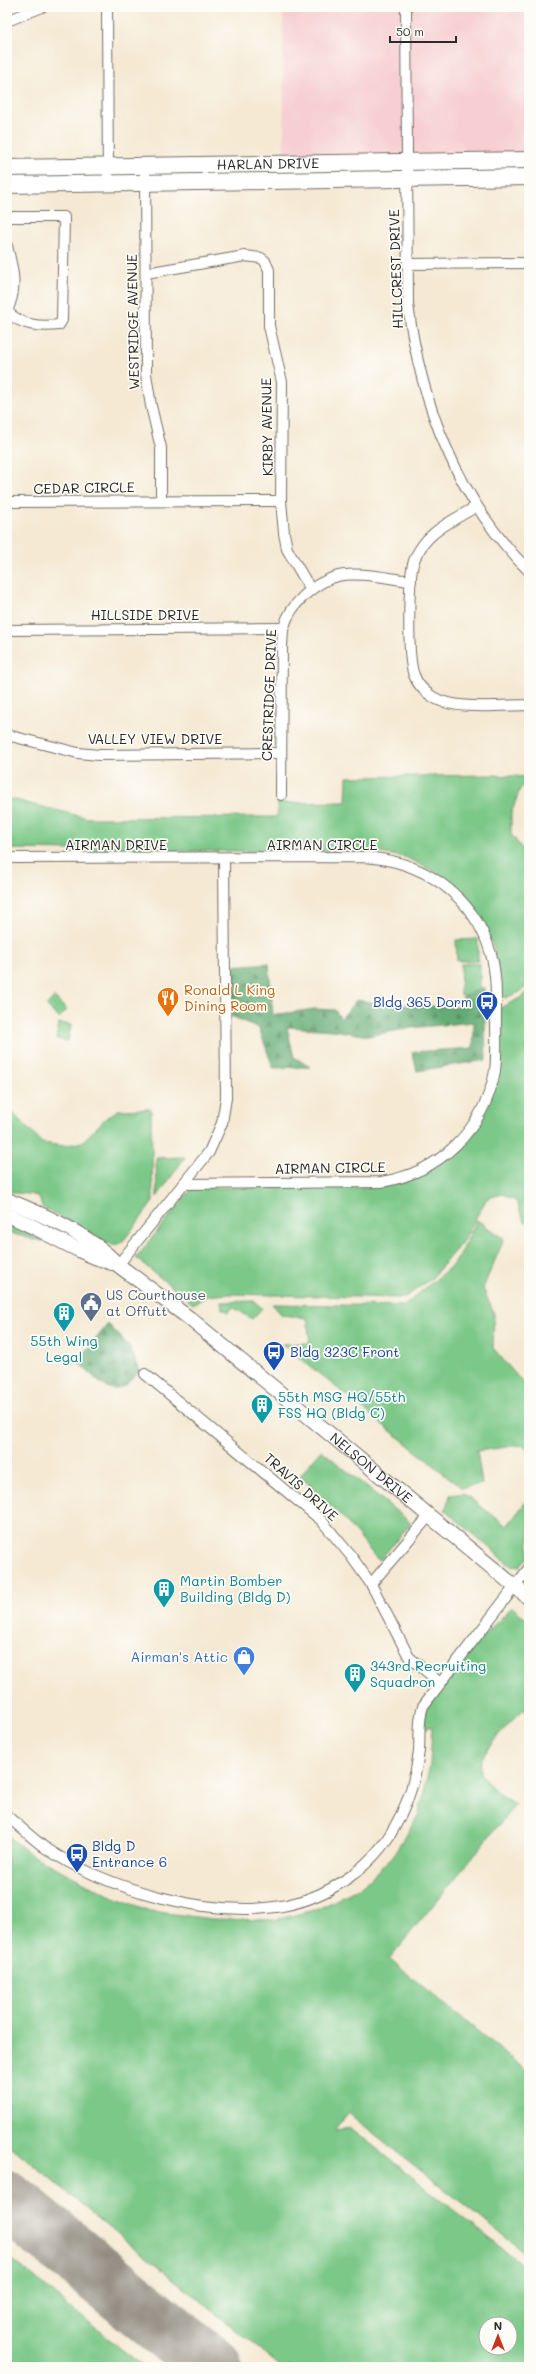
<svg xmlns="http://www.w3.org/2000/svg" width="536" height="2374" viewBox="0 0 536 2374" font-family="Mali,sans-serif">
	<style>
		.built { fill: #f7cfd2 }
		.grass { fill: #7bc888; stroke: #537a5a; fill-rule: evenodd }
		.forest { fill: url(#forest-firs); stroke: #486c50 }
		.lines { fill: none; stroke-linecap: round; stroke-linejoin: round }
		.runway { stroke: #908a7f; stroke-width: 60 }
		.street-casing { stroke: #726e66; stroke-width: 12 }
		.secondary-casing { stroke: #726e66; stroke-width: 16 }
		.primary-casing { stroke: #726e66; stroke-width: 18 }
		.street { stroke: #fff; stroke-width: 10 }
		.secondary { stroke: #fff; stroke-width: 14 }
		.primary { stroke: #fff; stroke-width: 16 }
		.labels { text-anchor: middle; stroke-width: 3.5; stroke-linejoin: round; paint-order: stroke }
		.street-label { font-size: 14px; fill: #2b2b2b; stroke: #fdfcf7 }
		.food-label { font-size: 14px; fill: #c56008; stroke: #fdfcf7; text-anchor: start }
		.transit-label { font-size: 14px; fill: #164399; stroke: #fdfcf7; text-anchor: start }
		.service-label { font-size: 14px; fill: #4e5e75; stroke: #fdfcf7; text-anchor: start }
		.culture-label { font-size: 14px; fill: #0d838f; stroke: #fdfcf7; text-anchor: start }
		.shop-label { font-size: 14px; fill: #366cbe; stroke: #fdfcf7; text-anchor: end }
	</style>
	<defs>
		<pattern id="forest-firs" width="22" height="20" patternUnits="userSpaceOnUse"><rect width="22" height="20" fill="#64ac74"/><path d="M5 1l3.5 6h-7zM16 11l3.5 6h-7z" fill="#538c5f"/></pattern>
	</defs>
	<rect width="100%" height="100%" fill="#fdfcf7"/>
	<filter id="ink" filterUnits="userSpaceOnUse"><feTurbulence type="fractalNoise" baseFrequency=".025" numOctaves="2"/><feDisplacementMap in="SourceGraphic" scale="8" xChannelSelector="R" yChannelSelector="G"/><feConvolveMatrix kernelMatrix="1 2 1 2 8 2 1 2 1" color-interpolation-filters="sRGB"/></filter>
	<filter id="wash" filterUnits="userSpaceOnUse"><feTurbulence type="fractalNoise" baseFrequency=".012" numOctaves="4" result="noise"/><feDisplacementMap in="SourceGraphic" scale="16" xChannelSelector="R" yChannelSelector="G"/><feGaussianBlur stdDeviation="0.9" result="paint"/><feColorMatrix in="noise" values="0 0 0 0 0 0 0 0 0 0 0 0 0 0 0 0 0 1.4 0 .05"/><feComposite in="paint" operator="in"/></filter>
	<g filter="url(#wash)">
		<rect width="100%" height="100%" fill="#f5e9d3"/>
		<!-- built -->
		<polygon class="built" points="283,7 529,7 529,156 284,158"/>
		<!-- grass -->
		<g class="grass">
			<polygon points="493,775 529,777 529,781 520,789 511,814 511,834 529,858 529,984 520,992 505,998 501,995 494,948 475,908 443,876 405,857 366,851 150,851 7,849 7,798 88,818 277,817 278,803 346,802 347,777"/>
			<polygon points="478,939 478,961 457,961 456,940"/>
			<polygon points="461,964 480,964 480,995 460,995"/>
			<polygon points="529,991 529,1221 524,1222 517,1202 503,1194 487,1198 463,1241 431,1279 404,1298 229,1294 208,1296 193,1304 136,1258 192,1188 368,1187 400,1183 421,1175 451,1157 475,1130 489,1104 500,1008 522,997"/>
			<polygon points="54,997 67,1010 59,1018 46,1006"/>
			<polygon points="59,1023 71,1025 68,1041 56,1039"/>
			<path d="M 7,1107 L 42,1143 L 64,1146 L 82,1142 L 106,1118 L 118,1110 L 151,1109 L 153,1202 L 124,1240 L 118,1244 L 112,1245 L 42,1207 L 39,1197 C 28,1192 18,1195 7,1191 Z"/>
			<polygon points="185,1157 157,1197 156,1158"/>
			<polygon points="477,1220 504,1239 483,1288 494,1314 493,1348 529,1390 529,1451 522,1445 477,1451 482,1484 462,1488 282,1344 310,1343 307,1318 282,1315 272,1304 404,1306 455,1263"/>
			<polygon points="7,1225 24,1230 44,1242 7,1232"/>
			<polygon points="254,1301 262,1308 252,1319 233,1307 229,1312 222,1309 221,1302"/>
			<polygon points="321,1450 411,1523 380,1560 376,1558 346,1521 300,1476"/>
			<polygon points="463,1493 507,1526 529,1498 529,1556 520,1567 511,1566 445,1510 450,1495"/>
			<path d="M 512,1607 L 529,1621 L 529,1714 L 523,1710 C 512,1721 472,1758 481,1774 C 488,1787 504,1796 515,1805 L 389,1959 L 529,2073 L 529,2256 L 348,2113 L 334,2130 L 351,2128 L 529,2270 L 529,2367 L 281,2367 L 7,2143 L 7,1835 L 33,1856 L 109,1895 L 150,1911 L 212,1919 L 275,1920 L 318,1909 L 361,1887 L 393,1856 L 419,1814 L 430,1765 L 432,1726 L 424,1729 L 425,1709 L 475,1644 ZM 486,2324 L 510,2324 L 510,2348 L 486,2348 Z"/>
			<polygon points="7,2255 143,2367 7,2367"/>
		</g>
		<!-- forest -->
		<g class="forest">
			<polygon points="269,963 273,1015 314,1009 335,1010 341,1019 356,1000 391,1005 416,1005 456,1008 463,997 484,987 486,1060 417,1071 412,1052 473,1048 474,1022 411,1028 368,1036 333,1030 287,1027 294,1057 310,1067 273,1068 259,1028 231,1016 230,966"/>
			<path d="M 108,1324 L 130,1347 L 139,1371 C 113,1406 103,1383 77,1362 Z"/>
		</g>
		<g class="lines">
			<!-- runway -->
			<polyline class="runway" points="7,2200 213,2367"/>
		</g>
	</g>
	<g filter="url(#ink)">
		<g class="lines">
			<!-- street casing -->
			<g class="street-casing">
				<g id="street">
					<polyline points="107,7 108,183"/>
					<path d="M 406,7 L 408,304 C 420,402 458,501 529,571"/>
					<polyline points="7,21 42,7"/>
					<polyline points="145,164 146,374 151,406 161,448 161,501"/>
					<path d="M 7,217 L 64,217 L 62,320 L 59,325 C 40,327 21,326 7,311"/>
					<path d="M 7,246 C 13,269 18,288 7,311"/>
					<polyline points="409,264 529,263"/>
					<polyline points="146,273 245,256 261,258 265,261 269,270 269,326 282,382 281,501 284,533 287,549 311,590"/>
					<polyline points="7,502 281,501"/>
					<path d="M 477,506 C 458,518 432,529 420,549 C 416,555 413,562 412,569 C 409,589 407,658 414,675 C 417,684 425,692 433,697 C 454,711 504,705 529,705"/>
					<polyline points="7,630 283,628"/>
					<polyline points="7,735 78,753 99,755 281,753"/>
					<path d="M 281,795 L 282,645 C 283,639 282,632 284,627 C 290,604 315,582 338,576 C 357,571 391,579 411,581"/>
					<path d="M 7,858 L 363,857 C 422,860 474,895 491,954 C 497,975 496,999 496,1020 C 496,1037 497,1055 495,1071 C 484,1130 439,1173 381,1182 L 183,1184"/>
					<polyline points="118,1265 209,1152 222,1123 226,1098 224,859"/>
					<polyline points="145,1374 322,1521 351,1556 371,1584 409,1657 439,1682"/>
					<polyline points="371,1584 430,1515"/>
					<path d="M 7,1816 C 19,1826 31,1837 44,1847 C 106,1889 212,1920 287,1905 C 330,1896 372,1867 394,1828 C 408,1804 416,1778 419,1751 C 420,1735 418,1720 423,1706 L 529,1568"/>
				</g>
			</g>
			<!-- secondary casing -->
			<g class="secondary-casing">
				<g id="secondary">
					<path id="s1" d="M 7,1200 C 46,1216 89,1234 118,1265 L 189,1318 L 529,1598"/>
					<path d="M 7,1215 C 43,1229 75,1252 112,1263"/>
				</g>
			</g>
			<!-- primary casing -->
			<g class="primary-casing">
				<g id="primary">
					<path id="s2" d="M 7,168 L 529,160"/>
					<polyline points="7,185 529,177"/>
				</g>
			</g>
			<!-- street -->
			<use href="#street" class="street"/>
			<!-- secondary -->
			<use href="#secondary" class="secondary"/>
			<!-- primary -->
			<use href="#primary" class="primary"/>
		</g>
	</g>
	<!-- icons -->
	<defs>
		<g id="restaurant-pin" transform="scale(1.15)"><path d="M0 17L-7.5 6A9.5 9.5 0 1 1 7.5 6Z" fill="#e8710a" stroke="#fdfcf7"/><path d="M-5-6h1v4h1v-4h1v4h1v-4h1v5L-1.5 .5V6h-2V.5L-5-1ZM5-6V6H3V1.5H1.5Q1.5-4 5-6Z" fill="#fff"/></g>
		<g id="bus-pin" transform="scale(1.15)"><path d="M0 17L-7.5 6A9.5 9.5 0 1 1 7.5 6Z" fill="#1a4fb4" stroke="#fdfcf7"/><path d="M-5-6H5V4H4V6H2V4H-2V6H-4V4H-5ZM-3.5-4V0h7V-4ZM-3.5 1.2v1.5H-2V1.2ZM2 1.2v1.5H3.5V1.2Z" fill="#fff"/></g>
		<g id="civic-pin" transform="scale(1.15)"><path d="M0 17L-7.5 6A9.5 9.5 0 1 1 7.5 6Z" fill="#5c6f8a" stroke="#fdfcf7"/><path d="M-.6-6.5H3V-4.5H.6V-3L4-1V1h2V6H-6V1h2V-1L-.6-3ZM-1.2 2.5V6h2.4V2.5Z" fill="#fff"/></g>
		<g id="building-pin" transform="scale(1.15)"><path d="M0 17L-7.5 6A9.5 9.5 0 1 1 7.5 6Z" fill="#0f9aa8" stroke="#fdfcf7"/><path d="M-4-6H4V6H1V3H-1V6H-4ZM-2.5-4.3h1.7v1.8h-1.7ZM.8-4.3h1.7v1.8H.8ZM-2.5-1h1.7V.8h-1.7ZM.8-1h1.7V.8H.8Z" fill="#fff"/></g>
		<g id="shop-pin" transform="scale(1.15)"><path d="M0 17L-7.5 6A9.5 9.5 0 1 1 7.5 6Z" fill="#3f7fe0" stroke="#fdfcf7"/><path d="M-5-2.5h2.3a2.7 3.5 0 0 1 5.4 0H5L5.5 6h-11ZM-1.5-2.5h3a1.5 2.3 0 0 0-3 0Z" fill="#fff"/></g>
	</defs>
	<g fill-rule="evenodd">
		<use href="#restaurant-pin" x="168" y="998"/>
		<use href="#bus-pin" x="487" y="1002"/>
		<use href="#civic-pin" x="91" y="1303"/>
		<use href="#building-pin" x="64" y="1313"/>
		<use href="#bus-pin" x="274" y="1352"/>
		<use href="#building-pin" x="262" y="1405"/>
		<use href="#building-pin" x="164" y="1589"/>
		<use href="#shop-pin" x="244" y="1657"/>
		<use href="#building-pin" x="355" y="1674"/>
		<use href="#bus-pin" x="77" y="1854"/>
	</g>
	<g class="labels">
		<!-- street labels -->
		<g class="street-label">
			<text dy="5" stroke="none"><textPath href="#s2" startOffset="261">HARLAN DRIVE</textPath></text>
			<text transform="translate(396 269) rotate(-92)" y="5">HILLCREST DRIVE</text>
			<text transform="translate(133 322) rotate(-91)" y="5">WESTRIDGE AVENUE</text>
			<text transform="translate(267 427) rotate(-91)" y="5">KIRBY AVENUE</text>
			<text transform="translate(84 488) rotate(-1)" y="5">CEDAR CIRCLE</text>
			<text x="145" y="620">HILLSIDE DRIVE</text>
			<text transform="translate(269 695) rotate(-88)" y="5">CRESTRIDGE DRIVE</text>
			<text x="155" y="744">VALLEY VIEW DRIVE</text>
			<text x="116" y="850">AIRMAN DRIVE</text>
			<text x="322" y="850">AIRMAN CIRCLE</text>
			<text transform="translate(330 1168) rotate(-1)" y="5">AIRMAN CIRCLE</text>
			<text dy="5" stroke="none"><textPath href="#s1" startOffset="454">NELSON DRIVE</textPath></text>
			<text transform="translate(301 1487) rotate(42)" y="5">TRAVIS DRIVE</text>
		</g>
		<!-- food labels -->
		<g class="food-label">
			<text x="184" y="995">Ronald L King<tspan x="184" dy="16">Dining Room</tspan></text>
		</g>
		<!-- transit labels -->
		<g class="transit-label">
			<text x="472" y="1007" text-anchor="end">Bldg 365 Dorm</text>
			<text x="290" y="1357">Bldg 323C Front</text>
			<text x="92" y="1851">Bldg D<tspan x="92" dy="16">Entrance 6</tspan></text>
		</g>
		<!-- service labels -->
		<g class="service-label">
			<text x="106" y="1300">US Courthouse<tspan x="106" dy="16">at Offutt</tspan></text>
		</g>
		<!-- culture labels -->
		<g class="culture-label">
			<text x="64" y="1346" text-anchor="middle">55th Wing<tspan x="64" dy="16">Legal</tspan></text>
			<text x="278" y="1402">55th MSG HQ/55th<tspan x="278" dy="16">FSS HQ (Bldg C)</tspan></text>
			<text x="180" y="1586">Martin Bomber<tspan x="180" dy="16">Building (Bldg D)</tspan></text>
			<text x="370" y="1671">343rd Recruiting<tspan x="370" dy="16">Squadron</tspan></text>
		</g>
		<!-- shop labels -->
		<g class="shop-label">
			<text x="228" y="1662">Airman's Attic</text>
		</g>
	</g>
	<!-- margin -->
	<rect width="536" height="2374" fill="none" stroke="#fdfcf7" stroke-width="24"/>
	<!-- north arrow -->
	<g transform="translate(498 2336)"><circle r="19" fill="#fdfcf7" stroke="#a9a8a5"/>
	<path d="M0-3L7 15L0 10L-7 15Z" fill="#c8321e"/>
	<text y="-6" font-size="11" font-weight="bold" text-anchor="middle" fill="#2b2b2b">N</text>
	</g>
	<!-- scale -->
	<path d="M390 36v6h66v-6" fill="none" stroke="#2b2b2b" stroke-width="2"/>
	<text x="396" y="36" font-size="12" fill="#2b2b2b" stroke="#fdfcf7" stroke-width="3" paint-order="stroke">50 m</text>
</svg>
